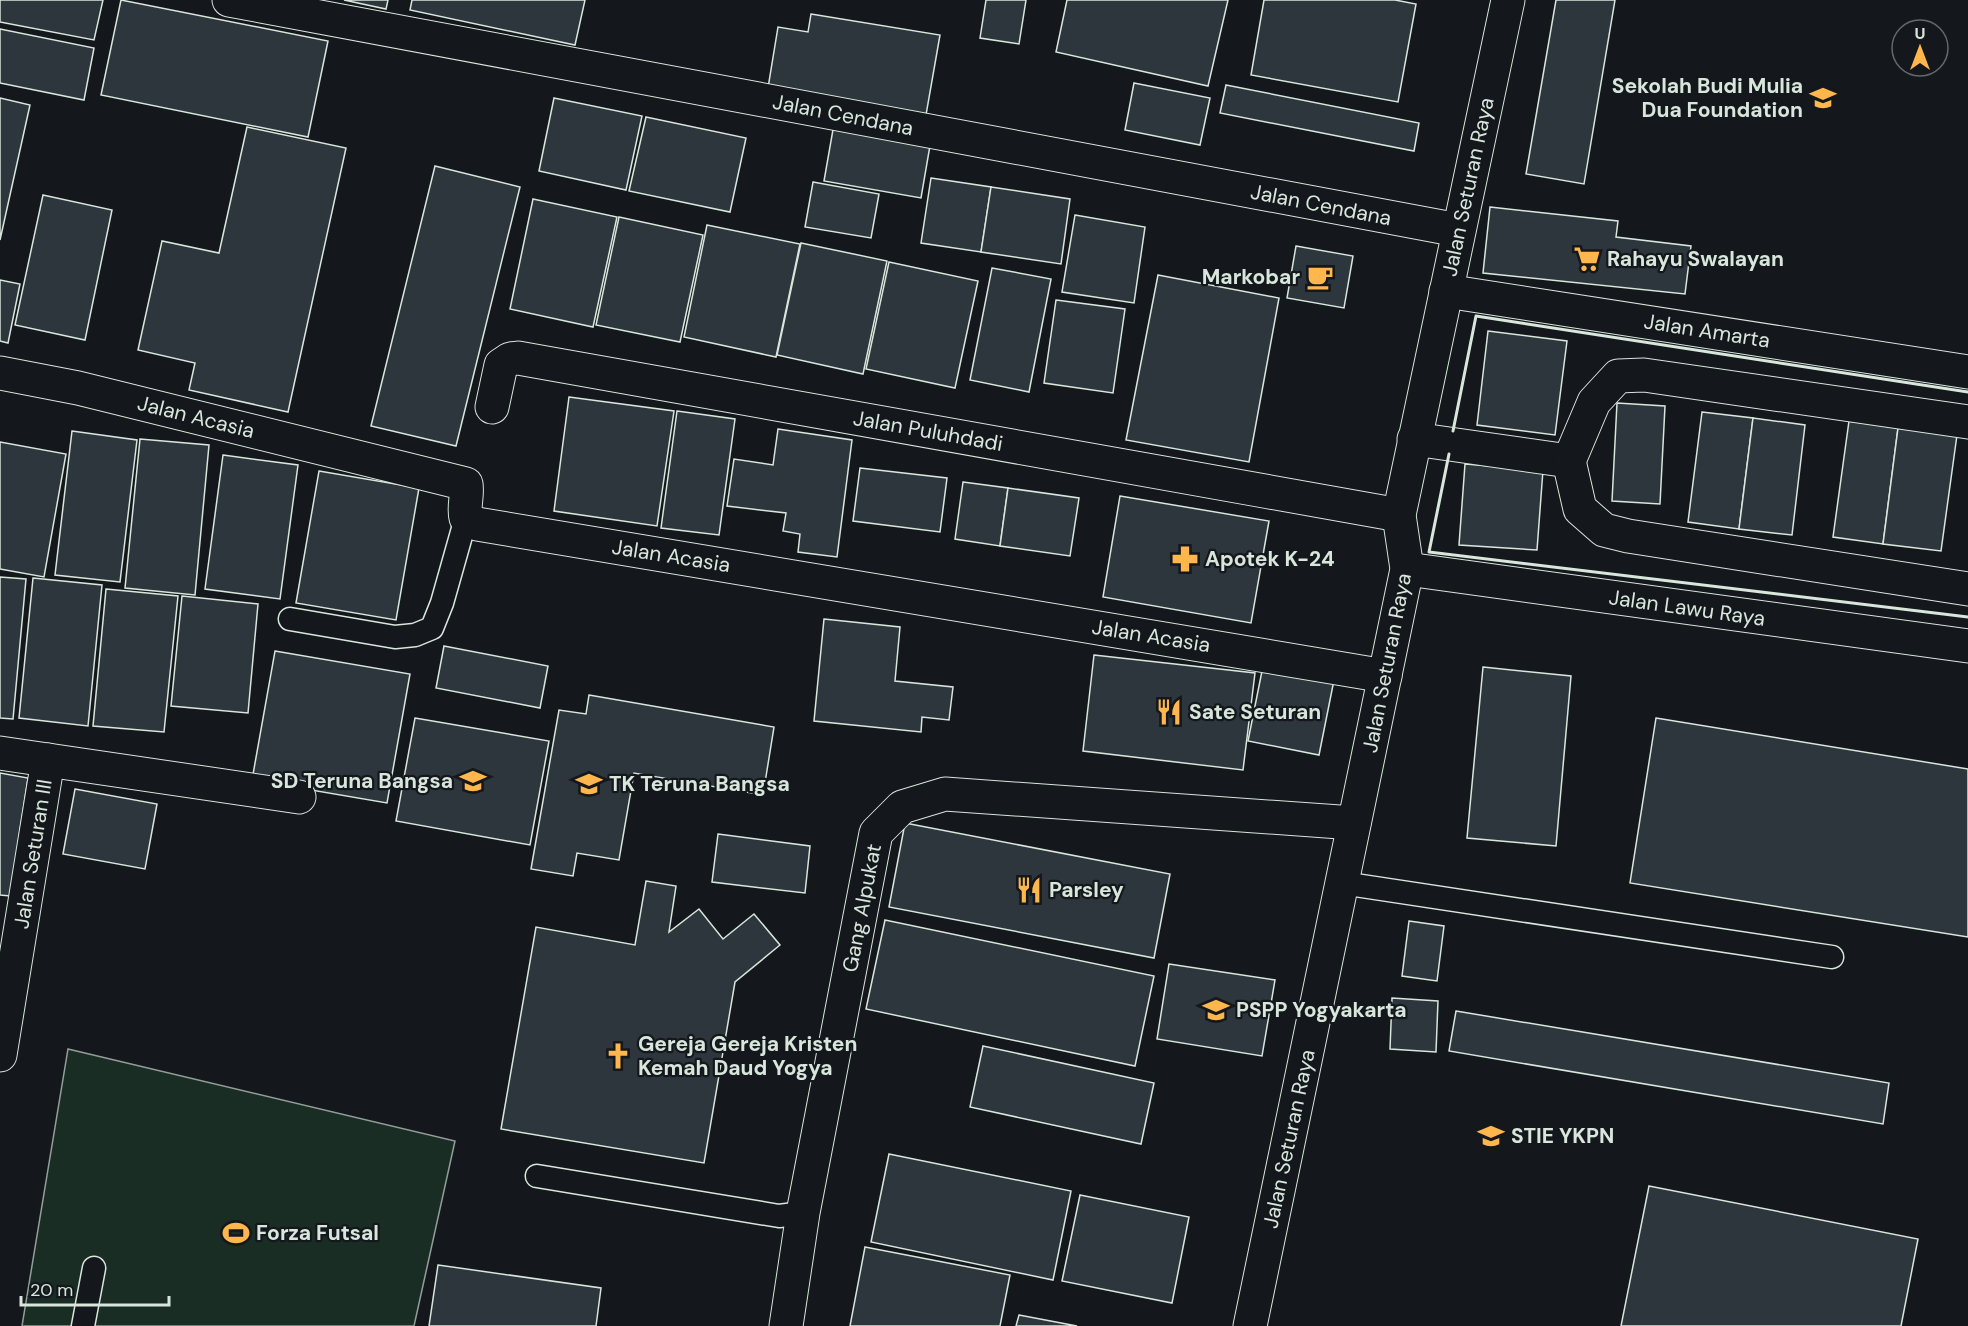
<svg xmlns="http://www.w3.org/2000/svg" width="1968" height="1326" viewBox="0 0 1968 1326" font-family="'DM Sans',sans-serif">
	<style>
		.green { fill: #1a2d24; stroke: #939e99; stroke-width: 1.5 }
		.building { fill: #2c363c; stroke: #d8e6dc; stroke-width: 1.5 }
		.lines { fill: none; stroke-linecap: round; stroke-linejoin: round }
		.lane-casing { stroke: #d8e6dc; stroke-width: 25 }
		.street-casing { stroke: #d8e6dc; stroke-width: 35 }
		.secondary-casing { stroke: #d8e6dc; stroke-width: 35 }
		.lane { stroke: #14181c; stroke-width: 22 }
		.street { stroke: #14181c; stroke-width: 33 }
		.secondary { stroke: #14181c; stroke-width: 33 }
		.wall { stroke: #d8e6dc; stroke-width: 3 }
		.labels { text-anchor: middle; stroke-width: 4.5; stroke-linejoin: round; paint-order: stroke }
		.poi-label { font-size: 21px; font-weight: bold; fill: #d8e6dc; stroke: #14181c; text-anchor: start }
		.street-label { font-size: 21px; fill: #d8e6dc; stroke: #14181c }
	</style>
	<rect width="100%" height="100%" fill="#14181c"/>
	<!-- green -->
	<polygon class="green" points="68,1049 455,1141 414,1326 22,1326"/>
	<!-- building -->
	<g class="building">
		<polygon points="0,0 103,0 94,40 0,22"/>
		<polygon points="121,0 328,41 308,137 101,95"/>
		<polygon points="344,0 388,0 386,9"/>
		<polygon points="412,0 585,0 575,45 410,10"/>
		<polygon points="986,0 1026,0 1019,44 980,38"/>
		<polygon points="1067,0 1228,0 1208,86 1056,52"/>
		<polygon points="1264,0 1395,0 1416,4 1398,102 1251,75"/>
		<polygon points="1556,0 1615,0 1584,184 1526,174"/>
		<polygon points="811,14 940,35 926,115 768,88 778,27 808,32"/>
		<polygon points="0,29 94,48 84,100 0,83"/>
		<polygon points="1134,83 1210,98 1200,145 1125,130"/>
		<polygon points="1226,85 1419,123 1414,151 1220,113"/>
		<polygon points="0,98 30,105 0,240"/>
		<polygon points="554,98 642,116 626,190 539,171"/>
		<polygon points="646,117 746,138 730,212 629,191"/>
		<polygon points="835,118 932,134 921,198 824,181"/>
		<polygon points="247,127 346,148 288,412 189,390 195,363 138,350 162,241 219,253"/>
		<polygon points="435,166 520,187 456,446 371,426"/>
		<polygon points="931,178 991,187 981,252 921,243"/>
		<polygon points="813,182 879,194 871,238 805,227"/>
		<polygon points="991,187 1070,199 1061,264 981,252"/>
		<polygon points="43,195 112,210 85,340 15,325"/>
		<polygon points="533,199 617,217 593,327 510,309"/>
		<polygon points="1490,207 1618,221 1616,237 1691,246 1685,294 1483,273"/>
		<polygon points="1075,215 1145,227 1134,303 1062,292"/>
		<polygon points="619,217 703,235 680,342 596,325"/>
		<polygon points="707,225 800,244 776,357 684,337"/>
		<polygon points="801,243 887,261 863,374 777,355"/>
		<polygon points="1296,246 1353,256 1344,308 1287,298"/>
		<polygon points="889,262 978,281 955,388 866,369"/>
		<polygon points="992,268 1051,279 1029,392 970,380"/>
		<polygon points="1158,275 1279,298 1249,462 1126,440"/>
		<polygon points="0,280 20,284 8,343 0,341"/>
		<polygon points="1056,300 1125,309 1113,393 1044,383"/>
		<polygon points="1488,331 1567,341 1555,435 1477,425"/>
		<polygon points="569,397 674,411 657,526 554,511"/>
		<polygon points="1617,403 1665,406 1660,504 1612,501"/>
		<polygon points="677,411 735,419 719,535 661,528"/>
		<polygon points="1702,412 1753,418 1739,529 1688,522"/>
		<polygon points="1753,418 1805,425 1792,535 1739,529"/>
		<polygon points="1849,421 1898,428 1883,544 1833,537"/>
		<polygon points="1898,428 1957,435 1941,551 1883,544"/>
		<polygon points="778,429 852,440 837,557 798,552 800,534 783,531 786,513 727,506 734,459 773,465"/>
		<polygon points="72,431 137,440 120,582 55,575"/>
		<polygon points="140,439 209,445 195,595 125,588"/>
		<polygon points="0,442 66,454 44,577 0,569"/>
		<polygon points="223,455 298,465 280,599 205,589"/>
		<polygon points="1465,464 1543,470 1537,550 1459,545"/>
		<polygon points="860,468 947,478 940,532 853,521"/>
		<polygon points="319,471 419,488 396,620 296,603"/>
		<polygon points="963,482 1008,488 1000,546 955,539"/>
		<polygon points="1008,488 1079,498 1070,556 1000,546"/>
		<polygon points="1120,496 1269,521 1251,623 1103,597"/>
		<polygon points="0,577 26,579 13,719 0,718"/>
		<polygon points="33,578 102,585 88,726 19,718"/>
		<polygon points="106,589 178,596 164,732 93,726"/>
		<polygon points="182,596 258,604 248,713 171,706"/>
		<polygon points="824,619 900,627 895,681 953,687 949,720 922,717 921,732 814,721"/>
		<polygon points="444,646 548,666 540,708 436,688"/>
		<polygon points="275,651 410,674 387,803 252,780"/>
		<polygon points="1094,655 1255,673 1243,770 1083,751"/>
		<polygon points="1263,666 1334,680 1319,755 1248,741"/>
		<polygon points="1483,667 1571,676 1556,846 1467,838"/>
		<polygon points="589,695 774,727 763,795 634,773 619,860 577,853 573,876 531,869 559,710 586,714"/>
		<polygon points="415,718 549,741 530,845 396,821"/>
		<polygon points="1656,718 1968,769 1968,937 1630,883"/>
		<polygon points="0,773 28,778 10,896 0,895"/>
		<polygon points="75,789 157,804 145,869 63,854"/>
		<polygon points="905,823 1170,874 1154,958 889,907"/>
		<polygon points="718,834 810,846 805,893 712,882"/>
		<polygon points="646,881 676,886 669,932 699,909 723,939 754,914 780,945 735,982 704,1163 501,1129 536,927 635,945"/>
		<polygon points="885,920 1154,976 1135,1066 866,1009"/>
		<polygon points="1409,921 1444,926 1437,981 1402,976"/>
		<polygon points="1169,964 1275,980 1262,1056 1157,1039"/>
		<polygon points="1392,998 1438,1001 1436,1052 1390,1049"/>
		<polygon points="1456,1011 1889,1083 1883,1124 1449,1051"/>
		<polygon points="983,1046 1154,1083 1141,1144 970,1107"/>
		<polygon points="889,1154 1071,1191 1053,1280 871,1242"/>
		<polygon points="1649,1186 1918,1239 1901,1326 1621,1326"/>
		<polygon points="1080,1195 1189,1217 1172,1303 1062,1281"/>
		<polygon points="865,1247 1010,1275 1000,1326 850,1326"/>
		<polygon points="438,1265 601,1288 596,1326 429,1326"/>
		<polygon points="1019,1315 1077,1326 1016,1326"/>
	</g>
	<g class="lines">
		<!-- lane casing -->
		<g class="lane-casing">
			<g id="lane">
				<polyline points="290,619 395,637 415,635 432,628 442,603 466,518"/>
				<polyline points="1342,883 1832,957"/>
				<polyline points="537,1176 779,1216 803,1213"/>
				<polyline points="83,1326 94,1268"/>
			</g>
		</g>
		<!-- street casing -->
		<g class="street-casing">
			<g id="street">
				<polyline points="229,0 1458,230"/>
				<polyline points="1446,291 1968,372"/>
				<path d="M 0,373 L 78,388 L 466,484 C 468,496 463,507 466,518 L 477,524 L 1385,676"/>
				<polyline points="492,407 501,365 510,359 518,358 1399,515"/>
				<polyline points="1414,439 1569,461 1594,402 1618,376 1644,375 1968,422"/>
				<polyline points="1569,461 1580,509 1604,530 1628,536 1968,589"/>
				<polyline points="1407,569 1968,646"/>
				<polyline points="0,753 299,797"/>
				<polyline points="0,1055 48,760"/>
				<polyline points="786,1326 803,1213 876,833 902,807 945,794 1354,823"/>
			</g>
		</g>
		<!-- secondary casing -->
		<g class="secondary-casing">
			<polyline id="secondary" points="1250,1326 1407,569 1399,515 1508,0"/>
		</g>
		<!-- lane -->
		<use href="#lane" class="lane"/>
		<!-- street -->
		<use href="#street" class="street"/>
		<!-- secondary -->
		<use href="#secondary" class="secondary"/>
		<!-- wall -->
		<g class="wall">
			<polyline points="1453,431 1476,316 1968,392"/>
			<polyline points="1449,454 1429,552 1968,617"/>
		</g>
	</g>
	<!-- icons -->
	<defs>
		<g id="school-bare" transform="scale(2.07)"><path d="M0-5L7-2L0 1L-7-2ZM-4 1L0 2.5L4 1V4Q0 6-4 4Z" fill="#ffb74d" stroke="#14181c" stroke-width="2.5" paint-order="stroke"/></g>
		<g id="supermarket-bare" transform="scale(2.07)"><path d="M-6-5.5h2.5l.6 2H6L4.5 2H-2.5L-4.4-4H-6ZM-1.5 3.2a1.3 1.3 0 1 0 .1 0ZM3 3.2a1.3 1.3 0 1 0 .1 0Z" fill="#ffb74d" stroke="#14181c" stroke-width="2.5" paint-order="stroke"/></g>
		<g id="cafe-bare" transform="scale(2.07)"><path d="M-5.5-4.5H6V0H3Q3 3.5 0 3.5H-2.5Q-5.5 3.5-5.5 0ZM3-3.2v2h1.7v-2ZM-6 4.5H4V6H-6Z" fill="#ffb74d" stroke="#14181c" stroke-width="2.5" paint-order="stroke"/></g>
		<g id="pharmacy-bare" transform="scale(2.07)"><path d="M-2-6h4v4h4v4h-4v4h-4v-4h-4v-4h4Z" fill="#ffb74d" stroke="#14181c" stroke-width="2.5" paint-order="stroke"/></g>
		<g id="restaurant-bare" transform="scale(2.07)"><path d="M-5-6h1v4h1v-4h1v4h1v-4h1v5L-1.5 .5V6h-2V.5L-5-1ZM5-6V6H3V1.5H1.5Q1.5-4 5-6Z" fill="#ffb74d" stroke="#14181c" stroke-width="2.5" paint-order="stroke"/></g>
		<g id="university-bare" transform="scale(2.07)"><path d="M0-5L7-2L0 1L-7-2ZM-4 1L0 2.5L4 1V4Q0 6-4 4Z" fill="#ffb74d" stroke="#14181c" stroke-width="2.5" paint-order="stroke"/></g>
		<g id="church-bare" transform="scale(2.07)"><path d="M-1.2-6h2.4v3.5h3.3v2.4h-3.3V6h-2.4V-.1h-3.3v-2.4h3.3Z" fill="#ffb74d" stroke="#14181c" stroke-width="2.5" paint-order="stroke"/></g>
		<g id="stadium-bare" transform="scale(2.07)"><path d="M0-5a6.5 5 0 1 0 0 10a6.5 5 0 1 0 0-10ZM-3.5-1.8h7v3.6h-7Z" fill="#ffb74d" stroke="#14181c" stroke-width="2.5" paint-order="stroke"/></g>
	</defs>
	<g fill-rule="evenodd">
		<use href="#school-bare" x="1823" y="98"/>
		<use href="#supermarket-bare" x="1587" y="259"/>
		<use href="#cafe-bare" x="1320" y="277"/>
		<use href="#pharmacy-bare" x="1185" y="559"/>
		<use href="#restaurant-bare" x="1169" y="712"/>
		<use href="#school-bare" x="473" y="781"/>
		<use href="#school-bare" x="589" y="784"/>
		<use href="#restaurant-bare" x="1029" y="890"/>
		<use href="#university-bare" x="1216" y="1010"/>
		<use href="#church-bare" x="618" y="1056"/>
		<use href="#university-bare" x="1491" y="1136"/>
		<use href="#stadium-bare" x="236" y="1233"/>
	</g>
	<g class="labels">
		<!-- poi labels -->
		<g class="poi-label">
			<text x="1803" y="93" text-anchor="end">Sekolah Budi Mulia<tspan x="1803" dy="24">Dua Foundation</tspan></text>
			<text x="1607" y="266">Rahayu Swalayan</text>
			<text x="1300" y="284" text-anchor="end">Markobar</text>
			<text x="1205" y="566">Apotek K-24</text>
			<text x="1189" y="719">Sate Seturan</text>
			<text x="453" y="788" text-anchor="end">SD Teruna Bangsa</text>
			<text x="609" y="791">TK Teruna Bangsa</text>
			<text x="1049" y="897">Parsley</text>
			<text x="1236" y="1017">PSPP Yogyakarta</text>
			<text x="638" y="1051">Gereja Gereja Kristen<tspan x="638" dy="24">Kemah Daud Yogya</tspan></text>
			<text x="1511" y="1143">STIE YKPN</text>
			<text x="256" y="1240">Forza Futsal</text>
		</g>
		<!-- street labels -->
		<g class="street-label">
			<text transform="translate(843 115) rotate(11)" y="7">Jalan Cendana</text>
			<text transform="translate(1468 187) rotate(-78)" y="7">Jalan Seturan Raya</text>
			<text transform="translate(1321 205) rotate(11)" y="7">Jalan Cendana</text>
			<text transform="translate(1707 331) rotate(9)" y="7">Jalan Amarta</text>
			<text transform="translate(196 417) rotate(14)" y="7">Jalan Acasia</text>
			<text transform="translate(928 431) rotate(10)" y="7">Jalan Puluhdadi</text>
			<text transform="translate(671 556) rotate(9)" y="7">Jalan Acasia</text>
			<text transform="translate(1687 608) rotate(8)" y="7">Jalan Lawu Raya</text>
			<text transform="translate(1151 636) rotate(9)" y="7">Jalan Acasia</text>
			<text transform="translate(1387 663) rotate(-79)" y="7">Jalan Seturan Raya</text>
			<text transform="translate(33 854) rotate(-81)" y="7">Jalan Seturan III</text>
			<text transform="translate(862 908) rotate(-79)" y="7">Gang Alpukat</text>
			<text transform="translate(1289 1139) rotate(-78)" y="7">Jalan Seturan Raya</text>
		</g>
	</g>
	<!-- north arrow -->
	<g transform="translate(1920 48)"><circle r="28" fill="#14181c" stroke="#626a69" stroke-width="1.5"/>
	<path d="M0-4.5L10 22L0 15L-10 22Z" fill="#ffb74d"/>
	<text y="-9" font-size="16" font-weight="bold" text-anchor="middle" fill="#d8e6dc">U</text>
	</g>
	<!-- scale -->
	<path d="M21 1296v9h148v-9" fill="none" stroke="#d8e6dc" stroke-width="3"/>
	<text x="30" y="1296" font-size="18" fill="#d8e6dc" stroke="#14181c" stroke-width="4.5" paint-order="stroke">20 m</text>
</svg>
